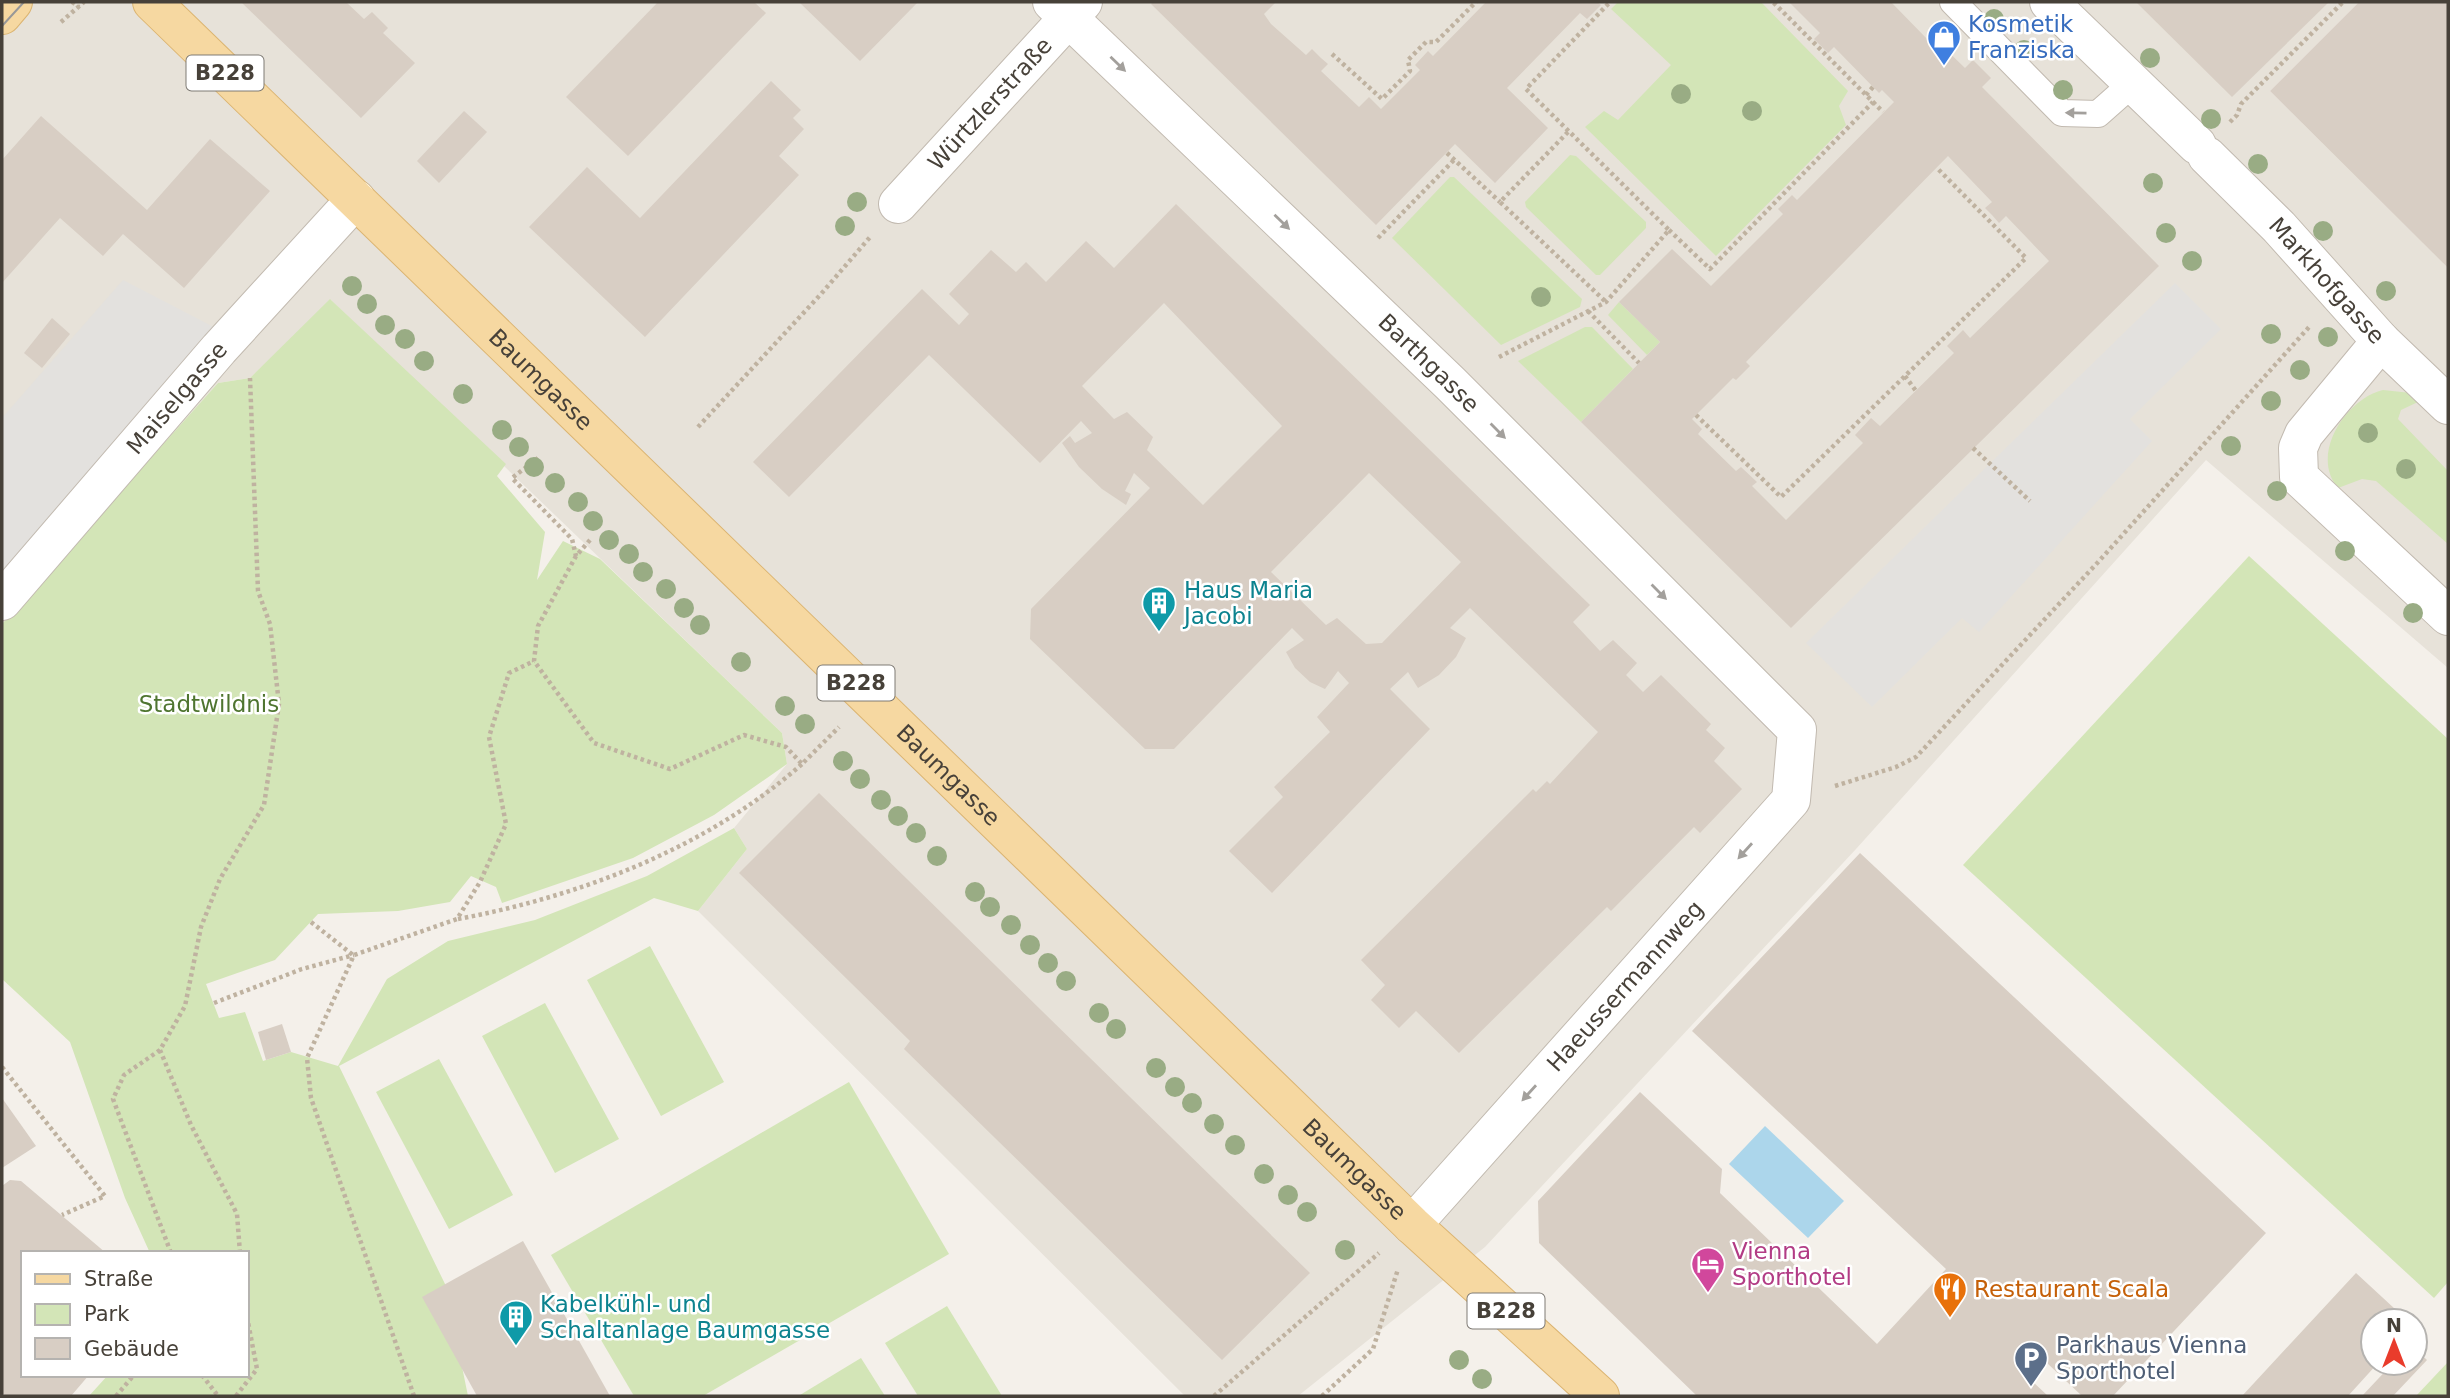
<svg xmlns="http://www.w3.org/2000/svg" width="2450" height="1398" viewBox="0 0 2450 1398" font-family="'DejaVu Sans',sans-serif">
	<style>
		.residential { fill: #e7e2d9 }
		.green { fill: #d3e5b7 }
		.parking { fill: #e3e1de }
		.water { fill: #acd6eb }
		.building { fill: #d8cec4; fill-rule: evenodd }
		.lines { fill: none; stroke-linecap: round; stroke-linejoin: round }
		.lane-casing { stroke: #c2bab0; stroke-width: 28 }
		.street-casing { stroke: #c2bab0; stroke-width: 40 }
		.primary-casing { stroke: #dbb471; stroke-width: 40 }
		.path { stroke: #bfb2a0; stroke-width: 4.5; stroke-dasharray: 3.5 3.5; stroke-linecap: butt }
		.lane { stroke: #fff; stroke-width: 26 }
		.street { stroke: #fff; stroke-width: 38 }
		.primary { stroke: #f6d8a1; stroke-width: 38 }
		.tram { stroke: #989898; stroke-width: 2 }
		.tree { fill: #99ac84 }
		.oneway { fill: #a3a09c }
		.labels { text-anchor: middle; stroke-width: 5; stroke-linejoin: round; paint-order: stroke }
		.shield { fill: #fff; stroke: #7e7a74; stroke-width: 2 }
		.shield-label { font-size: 21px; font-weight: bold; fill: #474139 }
		.shop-label { font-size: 23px; fill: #366cbe; stroke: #fff; text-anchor: start }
		.street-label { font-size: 23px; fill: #474139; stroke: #fff }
		.culture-label { font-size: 23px; fill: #0d838f; stroke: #fff; text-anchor: start }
		.park-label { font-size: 23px; fill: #4f7530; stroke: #fff }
		.hotel-label { font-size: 23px; fill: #b23c85; stroke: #fff; text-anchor: start }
		.food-label { font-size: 23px; fill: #c56008; stroke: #fff; text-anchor: start }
		.service-label { font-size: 23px; fill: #4e5e75; stroke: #fff; text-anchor: start }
	</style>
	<rect width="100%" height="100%" fill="#f4f0ea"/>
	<!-- residential -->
	<polygon class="residential" points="2,2 2359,2 2270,91 2448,268 2448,668 2206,460 1856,849 1485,1247 1298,1396 1185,1396 698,911 747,849 734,828 787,764 782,733 331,300 250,378 218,383 2,624"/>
	<!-- green -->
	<g class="green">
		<polygon points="1618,2 1761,2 1848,91 1839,106 1846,125 1716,256 1585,127 1604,111 1618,120 1671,65 1611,9"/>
		<polygon points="1570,155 1576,156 1646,222 1646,228 1600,275 1596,275 1526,207 1525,202"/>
		<polygon points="1450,177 1454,177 1582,299 1580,307 1501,345 1392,238"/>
		<polygon points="330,299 506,464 497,476 545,532 537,580 563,541 600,559 782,733 787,764 714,815 633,858 502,903 496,887 471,876 450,902 398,911 318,914 275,960 206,984 219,1018 245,1012 263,1061 291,1052 338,1066 387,979 448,941 535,920 647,876 734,828 747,849 698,911 654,898 339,1066 445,1284 468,1396 89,1396 108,1375 247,1375 247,1253 150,1253 125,1198 70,1042 2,979 2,624 218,383 250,378"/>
		<polygon points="1619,302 1660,342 1647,355 1608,315"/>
		<polygon points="1585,327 1592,327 1633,369 1581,422 1518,361"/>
		<path d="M 2383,390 L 2411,393 L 2418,402 L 2401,410 L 2398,419 L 2448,471 L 2448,544 L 2376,481 L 2362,479 L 2338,488 C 2309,454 2347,398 2383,390 Z"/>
		<polygon points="2249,556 2448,739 2448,1282 2434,1298 1963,865"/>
		<polygon points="650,946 724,1082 661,1116 587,980"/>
		<polygon points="545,1003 619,1139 555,1173 482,1036"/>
		<polygon points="439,1059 513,1195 449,1229 376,1092"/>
		<polygon points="849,1082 949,1254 703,1396 634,1396 551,1255"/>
		<polygon points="947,1306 1002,1396 918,1396 885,1343"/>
		<polygon points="861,1358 885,1396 800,1396 800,1395"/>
		<polygon points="2448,1362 2448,1396 2416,1396"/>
	</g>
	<!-- parking -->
	<g class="parking">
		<polygon points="123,280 231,336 2,601 2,418"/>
		<polygon points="2175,283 2221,329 2130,419 2152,441 1979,632 1962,618 1872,707 1806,643"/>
	</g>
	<!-- water -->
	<polygon class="water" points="1765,1126 1844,1201 1808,1238 1729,1164"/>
	<!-- building -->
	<g class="building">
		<polygon points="241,2 346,2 364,19 372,12 388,28 383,33 415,63 361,118"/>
		<polygon points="658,2 754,2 766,13 628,156 566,97"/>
		<polygon points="799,2 918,2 860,61"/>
		<polygon points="1153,2 1276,2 1264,14 1271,24 1306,55 1312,49 1321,58 1328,64 1321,71 1359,107 1369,97 1381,109 1420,70 1415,65 1428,51 1433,56 1486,2 1597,2 1601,5 1587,19 1580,13 1507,88 1548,128 1495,183 1455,144 1376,225 1151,4"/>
		<path d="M 1789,2 L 1891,2 L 1930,42 L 1934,38 L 1965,68 L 1973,60 L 1991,78 L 1982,87 L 2159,266 L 1791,628 L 1581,422 L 1660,342 L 1619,302 L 1672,249 L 1711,286 L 1783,214 L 1778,209 L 1792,195 L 1797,200 L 1894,102 L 1882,90 L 1879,93 L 1834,47 L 1828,53 L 1814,39 L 1820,33 ZM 1948,156 L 1992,202 L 1985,208 L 1992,215 L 1999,223 L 2006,216 L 2049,261 L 1970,338 L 1963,330 L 1947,346 L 1954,353 L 1880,426 L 1871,418 L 1855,435 L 1863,443 L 1786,520 L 1752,486 L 1757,482 L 1741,467 L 1736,471 L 1698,434 L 1702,429 L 1692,419 L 1733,378 L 1736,380 L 1750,366 L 1746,362 Z"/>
		<polygon points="2136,2 2329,2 2232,97"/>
		<polygon points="2359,2 2448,2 2448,268 2270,91"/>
		<polygon points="771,81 801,110 793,118 804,129 779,156 799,175 645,337 529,227 587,167 640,218"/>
		<polygon points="464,111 487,132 439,183 417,161"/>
		<polygon points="41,116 147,210 210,139 270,191 184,288 123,234 103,256 60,218 2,283 2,160"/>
		<path d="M 1176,204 L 1590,605 L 1573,622 L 1600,651 L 1613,640 L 1637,663 L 1626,675 L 1643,692 L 1661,675 L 1711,724 L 1706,730 L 1725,748 L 1714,761 L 1742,789 L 1700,833 L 1694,827 L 1611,911 L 1607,907 L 1459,1053 L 1416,1011 L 1399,1028 L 1371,1000 L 1385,985 L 1361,960 L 1533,789 L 1536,792 L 1547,781 L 1550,784 L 1598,732 L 1470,608 L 1450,628 L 1466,638 L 1456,657 L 1439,675 L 1418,688 L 1408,672 L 1390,689 L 1430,729 L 1272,893 L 1229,851 L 1283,797 L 1274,787 L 1330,732 L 1317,717 L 1349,683 L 1338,671 L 1325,689 L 1310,682 L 1295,668 L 1286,652 L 1304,640 L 1292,628 L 1174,749 L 1145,749 L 1030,639 L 1031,609 L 1150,488 L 1134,473 L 1125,491 L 1131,494 L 1126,505 L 1102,489 L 1079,467 L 1062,443 L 1070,436 L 1075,443 L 1092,433 L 1081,421 L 1040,463 L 929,355 L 789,497 L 753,462 L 922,289 L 959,325 L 969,314 L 949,294 L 991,250 L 1016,272 L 1026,262 L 1046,282 L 1086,241 L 1114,268 ZM 1164,303 L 1282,426 L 1203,505 L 1147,450 L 1153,437 L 1127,412 L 1114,419 L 1082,386 ZM 1369,473 L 1461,562 L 1382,643 L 1366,644 L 1337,618 L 1326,625 L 1271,572 Z"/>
		<polygon points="52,318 70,334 42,368 24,353"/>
		<polygon points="819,793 1310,1273 1222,1360 904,1049 910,1041 739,873"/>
		<polygon points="1860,853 2266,1233 2113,1396 2082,1396 2047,1363 2030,1379 2048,1396 1697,1396 1539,1243 1538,1201 1640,1092 1722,1169 1720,1193 1877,1344 1946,1269 1692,1031"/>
		<polygon points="282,1024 291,1052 266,1060 258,1032"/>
		<polygon points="2,1098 36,1146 2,1168"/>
		<polygon points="10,1180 21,1181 106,1253 23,1253 23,1375 89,1375 71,1396 6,1396 2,1393 2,1186"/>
		<polygon points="523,1241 610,1396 477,1396 422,1297"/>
		<polygon points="2356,1273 2408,1321 2373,1321 2373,1363 2378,1363 2348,1396 2242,1396"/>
		<polygon points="2415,1349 2427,1360 2393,1396 2362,1396 2393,1363 2415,1363"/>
	</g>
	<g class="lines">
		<!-- lane casing -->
		<g class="lane-casing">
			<polyline id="lane" points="1953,2 2062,113 2098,114 2133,83"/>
		</g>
		<!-- street casing -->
		<g class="street-casing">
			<g id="street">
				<path id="s1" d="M 1052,2 L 1450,383 L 1797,730 L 1791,800 L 1412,1225"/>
				<polyline points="2049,2 2197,145"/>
				<path id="s2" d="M 2207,156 L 2279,227 L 2381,341 L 2448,405"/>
				<path id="s3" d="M 898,204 L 1083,2"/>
				<polyline points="2381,341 2304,434 2298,448 2299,477 2448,616"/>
				<path id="s4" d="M 2,601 L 219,349 L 356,199"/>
			</g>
		</g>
		<!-- primary casing -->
		<g class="primary-casing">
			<g id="primary">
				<path id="s5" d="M 152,2 L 1412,1225 L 1600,1396"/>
				<polyline points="2,15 13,2"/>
			</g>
		</g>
		<!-- path -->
		<g class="path">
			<polyline points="72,2 79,7"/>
			<polyline points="61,22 84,2"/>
			<polyline points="1332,54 1382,99 1410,71 1408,60 1426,42 1436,42 1476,2"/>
			<polyline points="1866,95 1873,87"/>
			<polyline points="1873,102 1883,112"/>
			<polyline points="2230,122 2237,115 2241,104 2343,2"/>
			<polyline points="1568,132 1500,202 1606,302"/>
			<polyline points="1447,153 1500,202"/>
			<polyline points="1669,230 1710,269 1873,102 1773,2"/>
			<polyline points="1378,238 1454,160"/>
			<polyline points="1588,311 1639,363"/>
			<polyline points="1499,357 1606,302 1669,230 1526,89 1610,2"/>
			<polyline points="1905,376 1916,391"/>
			<polyline points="1696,415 1781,497 2026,258 1937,168"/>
			<polyline points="698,427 821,294 871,236"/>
			<polyline points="1973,448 2030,501"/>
			<polyline points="538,458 512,478 572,539 576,556"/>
			<polyline points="590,540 576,556 538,626 534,661 594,743 670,769 744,735 786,747 802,764 839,727"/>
			<polyline points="1835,786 1896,767 1916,757 2100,560 2310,326"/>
			<path d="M 458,919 C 581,896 707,848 802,764"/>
			<polyline points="311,922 353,955"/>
			<polyline points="214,1003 302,969 354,955"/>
			<polyline points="160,1050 124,1075 113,1099 171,1253"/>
			<polyline points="2,1067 105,1196 62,1215"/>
			<polyline points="240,1253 237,1214 191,1125 160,1050 185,1006 201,927 220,879 264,805 279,704 270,624 258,591 250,378"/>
			<polyline points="202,1375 218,1396"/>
			<polyline points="116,1396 134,1375"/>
			<polyline points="236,1396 257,1369 247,1317"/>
			<polyline points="414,1396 311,1098 307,1058 354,955 457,919 480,882 506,824 489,737 509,673 534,661"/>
			<polyline points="1214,1396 1379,1253"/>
			<polyline points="1322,1396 1373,1349 1398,1269"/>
		</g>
		<!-- lane -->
		<use href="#lane" class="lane"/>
		<!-- street -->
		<use href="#street" class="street"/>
		<!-- primary -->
		<use href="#primary" class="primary"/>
		<!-- tram -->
		<polyline class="tram" points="2,26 24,2"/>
	</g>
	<!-- trees -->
	<g class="tree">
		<circle cx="1994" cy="19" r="10"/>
		<circle cx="2024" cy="50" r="10"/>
		<circle cx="2150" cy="58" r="10"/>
		<circle cx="2063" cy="90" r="10"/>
		<circle cx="1681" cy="94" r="10"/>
		<circle cx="1752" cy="111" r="10"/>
		<circle cx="2211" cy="119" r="10"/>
		<circle cx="2258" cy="164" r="10"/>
		<circle cx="2153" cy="183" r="10"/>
		<circle cx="857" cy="202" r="10"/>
		<circle cx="845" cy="226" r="10"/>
		<circle cx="2323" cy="231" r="10"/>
		<circle cx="2166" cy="233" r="10"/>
		<circle cx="2192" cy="261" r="10"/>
		<circle cx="352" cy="286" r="10"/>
		<circle cx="2386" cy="291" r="10"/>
		<circle cx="1541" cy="297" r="10"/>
		<circle cx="367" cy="304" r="10"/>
		<circle cx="385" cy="325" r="10"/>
		<circle cx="2271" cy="334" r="10"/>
		<circle cx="2328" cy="337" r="10"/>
		<circle cx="405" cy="339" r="10"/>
		<circle cx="424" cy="361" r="10"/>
		<circle cx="2300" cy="370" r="10"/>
		<circle cx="463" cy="394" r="10"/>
		<circle cx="2271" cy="401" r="10"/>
		<circle cx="502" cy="430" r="10"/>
		<circle cx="2368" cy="433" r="10"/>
		<circle cx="2231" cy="446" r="10"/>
		<circle cx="519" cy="447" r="10"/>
		<circle cx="534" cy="467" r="10"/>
		<circle cx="2406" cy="469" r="10"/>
		<circle cx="555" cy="483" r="10"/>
		<circle cx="2277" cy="491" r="10"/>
		<circle cx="578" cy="502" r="10"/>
		<circle cx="593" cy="521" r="10"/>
		<circle cx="609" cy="540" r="10"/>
		<circle cx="2345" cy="551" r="10"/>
		<circle cx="629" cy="554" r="10"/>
		<circle cx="643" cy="572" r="10"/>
		<circle cx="666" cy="589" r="10"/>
		<circle cx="684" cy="608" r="10"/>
		<circle cx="2413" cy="613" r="10"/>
		<circle cx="700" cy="625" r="10"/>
		<circle cx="741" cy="662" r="10"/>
		<circle cx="785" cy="706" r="10"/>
		<circle cx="805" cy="724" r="10"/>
		<circle cx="843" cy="761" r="10"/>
		<circle cx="860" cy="779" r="10"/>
		<circle cx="881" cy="800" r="10"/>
		<circle cx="898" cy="816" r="10"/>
		<circle cx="916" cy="833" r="10"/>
		<circle cx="937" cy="856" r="10"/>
		<circle cx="975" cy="892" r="10"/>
		<circle cx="990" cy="907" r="10"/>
		<circle cx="1011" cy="925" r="10"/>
		<circle cx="1030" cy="945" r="10"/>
		<circle cx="1048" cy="963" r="10"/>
		<circle cx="1066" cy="981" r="10"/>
		<circle cx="1099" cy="1013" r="10"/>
		<circle cx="1116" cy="1029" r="10"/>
		<circle cx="1156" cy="1068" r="10"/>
		<circle cx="1175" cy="1087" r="10"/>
		<circle cx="1192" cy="1103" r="10"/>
		<circle cx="1214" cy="1124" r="10"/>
		<circle cx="1235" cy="1145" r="10"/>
		<circle cx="1264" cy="1174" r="10"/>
		<circle cx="1288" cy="1195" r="10"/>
		<circle cx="1307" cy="1212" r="10"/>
		<circle cx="1345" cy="1250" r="10"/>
		<circle cx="1459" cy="1360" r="10"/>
		<circle cx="1482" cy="1379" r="10"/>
	</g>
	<!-- one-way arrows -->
	<defs><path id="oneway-solid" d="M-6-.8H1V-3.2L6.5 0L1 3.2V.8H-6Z" transform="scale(1.75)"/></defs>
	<g class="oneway">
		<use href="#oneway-solid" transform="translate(1118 64) rotate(44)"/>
		<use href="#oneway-solid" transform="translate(2076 113) rotate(-179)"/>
		<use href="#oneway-solid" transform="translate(1282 222) rotate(44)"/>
		<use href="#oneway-solid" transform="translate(1498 431) rotate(45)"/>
		<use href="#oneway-solid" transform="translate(1659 592) rotate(45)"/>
		<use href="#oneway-solid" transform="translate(1745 851) rotate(132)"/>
		<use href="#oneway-solid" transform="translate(1529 1093) rotate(132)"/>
	</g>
	<!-- icons -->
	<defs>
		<g id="shop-pin" transform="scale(1.75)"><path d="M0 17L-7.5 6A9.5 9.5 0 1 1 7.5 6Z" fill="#3f7fe0" stroke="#fff"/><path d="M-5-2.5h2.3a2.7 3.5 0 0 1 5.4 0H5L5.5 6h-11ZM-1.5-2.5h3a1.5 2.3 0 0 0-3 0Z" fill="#fff"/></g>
		<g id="building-pin" transform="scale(1.75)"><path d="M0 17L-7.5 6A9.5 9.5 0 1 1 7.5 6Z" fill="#0f9aa8" stroke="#fff"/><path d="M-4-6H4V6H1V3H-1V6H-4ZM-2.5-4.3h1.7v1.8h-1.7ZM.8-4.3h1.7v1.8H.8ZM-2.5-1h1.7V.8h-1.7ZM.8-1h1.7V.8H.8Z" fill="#fff"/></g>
		<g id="hotel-pin" transform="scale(1.75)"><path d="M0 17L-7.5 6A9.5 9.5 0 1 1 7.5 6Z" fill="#d1479c" stroke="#fff"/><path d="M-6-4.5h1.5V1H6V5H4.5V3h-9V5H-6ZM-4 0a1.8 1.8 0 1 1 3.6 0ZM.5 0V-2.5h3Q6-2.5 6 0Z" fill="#fff"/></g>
		<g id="restaurant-pin" transform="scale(1.75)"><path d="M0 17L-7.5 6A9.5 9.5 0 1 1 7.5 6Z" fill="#e8710a" stroke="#fff"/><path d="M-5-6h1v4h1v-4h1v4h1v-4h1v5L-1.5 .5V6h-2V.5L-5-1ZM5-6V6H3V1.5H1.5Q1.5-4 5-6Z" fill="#fff"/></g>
		<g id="parking-pin" transform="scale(1.75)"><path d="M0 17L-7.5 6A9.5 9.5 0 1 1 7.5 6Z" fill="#5c6f8a" stroke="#fff"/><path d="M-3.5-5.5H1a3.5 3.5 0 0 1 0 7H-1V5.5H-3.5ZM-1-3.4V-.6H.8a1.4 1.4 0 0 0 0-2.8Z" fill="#fff"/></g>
	</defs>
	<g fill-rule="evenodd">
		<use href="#shop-pin" x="1944" y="37"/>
		<use href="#building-pin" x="1159" y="603"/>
		<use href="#hotel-pin" x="1708" y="1264"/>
		<use href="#restaurant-pin" x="1950" y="1289"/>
		<use href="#building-pin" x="516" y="1317"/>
		<use href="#parking-pin" x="2031" y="1358"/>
	</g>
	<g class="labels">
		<!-- shield labels -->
		<g class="shield">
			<rect x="186.5" y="55.5" width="77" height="35" rx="5"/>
			<rect x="817.5" y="665.5" width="77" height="35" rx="5"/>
			<rect x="1467.5" y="1293.5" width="77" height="35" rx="5"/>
		</g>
		<g class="shield-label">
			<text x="225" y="80">B228</text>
			<text x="856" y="690">B228</text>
			<text x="1506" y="1318">B228</text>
		</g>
		<!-- shop labels -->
		<g class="shop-label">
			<text x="1968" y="32">Kosmetik<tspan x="1968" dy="26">Franziska</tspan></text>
		</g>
		<!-- street labels -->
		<g class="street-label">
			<text dy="8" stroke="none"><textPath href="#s3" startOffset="136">Würtzlerstraße</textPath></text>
			<text dy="8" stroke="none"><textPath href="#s2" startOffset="173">Markhofgasse</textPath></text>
			<text dy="8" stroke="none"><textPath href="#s1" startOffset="522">Barthgasse</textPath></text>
			<text dy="8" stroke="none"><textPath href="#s5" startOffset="542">Baumgasse</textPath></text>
			<text dy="8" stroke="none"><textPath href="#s4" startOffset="268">Maiselgasse</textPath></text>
			<text dy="8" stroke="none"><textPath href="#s5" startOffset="1110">Baumgasse</textPath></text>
			<text transform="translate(1625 986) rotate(-48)" y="8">Haeussermannweg</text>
			<text dy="8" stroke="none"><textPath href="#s5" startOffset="1676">Baumgasse</textPath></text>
		</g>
		<!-- culture labels -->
		<g class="culture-label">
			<text x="1184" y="598">Haus Maria<tspan x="1184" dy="26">Jacobi</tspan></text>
			<text x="540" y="1312">Kabelkühl- und<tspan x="540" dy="26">Schaltanlage Baumgasse</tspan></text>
		</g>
		<!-- park labels -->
		<g class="park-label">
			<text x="209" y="712">Stadtwildnis</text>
		</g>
		<!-- hotel labels -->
		<g class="hotel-label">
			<text x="1732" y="1259">Vienna<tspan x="1732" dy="26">Sporthotel</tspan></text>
		</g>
		<!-- food labels -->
		<g class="food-label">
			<text x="1974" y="1297">Restaurant Scala</text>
		</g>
		<!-- service labels -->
		<g class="service-label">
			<text x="2056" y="1353">Parkhaus Vienna<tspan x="2056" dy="26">Sporthotel</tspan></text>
		</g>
	</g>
	<!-- border -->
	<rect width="2450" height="1398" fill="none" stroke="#474139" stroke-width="7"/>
	<!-- legend -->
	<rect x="21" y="1251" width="228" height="126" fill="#ffffff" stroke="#b5b3b0" stroke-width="2"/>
	<rect x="35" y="1274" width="35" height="10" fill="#f6d8a1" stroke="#b5b3b0" stroke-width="2"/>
	<text x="84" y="1286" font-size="21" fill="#474139">Straße</text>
	<rect x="35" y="1304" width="35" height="21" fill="#d3e5b7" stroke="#b5b3b0" stroke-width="2"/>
	<text x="84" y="1321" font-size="21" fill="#474139">Park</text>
	<rect x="35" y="1338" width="35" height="21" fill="#d8cec4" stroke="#b5b3b0" stroke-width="2"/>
	<text x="84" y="1356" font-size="21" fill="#474139">Gebäude</text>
	<!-- north arrow -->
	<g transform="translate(2394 1342)"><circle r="33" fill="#ffffff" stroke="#b5b3b0" stroke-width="2"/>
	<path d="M0-5L12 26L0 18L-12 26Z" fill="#e93c2c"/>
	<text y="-10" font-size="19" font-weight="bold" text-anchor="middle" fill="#474139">N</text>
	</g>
</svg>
